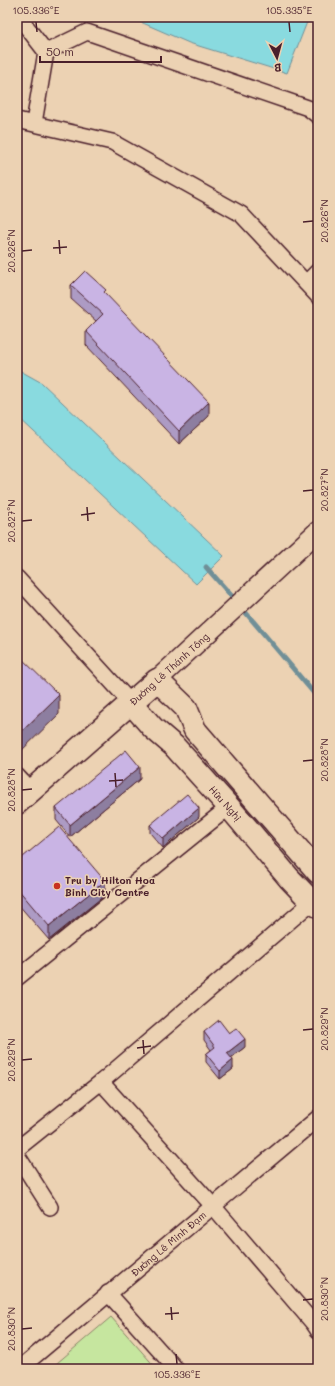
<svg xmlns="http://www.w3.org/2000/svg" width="335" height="1386" viewBox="0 0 335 1386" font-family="Mali,sans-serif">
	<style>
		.green { fill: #c6e69f; stroke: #888265 }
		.water { fill: #89dadf; stroke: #708f97 }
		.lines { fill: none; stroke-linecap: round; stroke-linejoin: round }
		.stream { stroke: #708f97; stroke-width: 5 }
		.minor-casing { stroke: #4a1f2b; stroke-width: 18 }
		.tertiary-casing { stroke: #4a1f2b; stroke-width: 22 }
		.secondary-casing { stroke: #4a1f2b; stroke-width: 25 }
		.minor { stroke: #ecd2b3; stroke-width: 15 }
		.tertiary { stroke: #ecd2b3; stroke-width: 19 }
		.secondary { stroke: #ecd2b3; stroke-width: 22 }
		.wall { fill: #ad9bc4; stroke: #4a1f2b }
		.shaded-wall { fill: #8d7ea0; stroke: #4a1f2b }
		.building { fill: #c9b4e4; stroke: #4a1f2b }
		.ticks { fill: none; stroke: #4a1f2b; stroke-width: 1.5 }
		.poi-dot { fill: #c8321e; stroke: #ecd2b3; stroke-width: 1.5 }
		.labels { text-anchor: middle; stroke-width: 3; stroke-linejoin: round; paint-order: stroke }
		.street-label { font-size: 10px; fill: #4a1f2b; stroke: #ecd2b3 }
		.poi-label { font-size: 10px; font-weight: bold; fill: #4a1f2b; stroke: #ecd2b3; text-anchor: start }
		.neatline { fill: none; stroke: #4a1f2b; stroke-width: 1.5 }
		.ticks-label { font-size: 10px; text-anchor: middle; fill: #4a1f2b }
	</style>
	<rect width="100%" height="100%" fill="#ecd2b3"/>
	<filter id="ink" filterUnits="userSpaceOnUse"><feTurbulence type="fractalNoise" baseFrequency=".025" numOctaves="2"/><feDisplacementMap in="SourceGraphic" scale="8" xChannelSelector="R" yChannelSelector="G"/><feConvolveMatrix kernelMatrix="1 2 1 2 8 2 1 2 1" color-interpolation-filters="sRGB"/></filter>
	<g filter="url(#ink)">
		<!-- green -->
		<polygon class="green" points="111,1317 157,1369 50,1369"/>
		<!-- water -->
		<g class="water">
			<polygon points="129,17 309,17 287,73 189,43"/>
			<polygon points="17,369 42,383 224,556 196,584 17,416"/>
		</g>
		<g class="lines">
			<!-- stream -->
			<g class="stream">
				<polyline points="206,567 236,601"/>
				<polyline points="241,607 318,698"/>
			</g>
			<!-- minor casing -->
			<g class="minor-casing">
				<g id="minor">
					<polyline points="19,17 46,52 34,123"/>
					<polyline points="46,52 87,32 308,108 318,116"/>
					<polyline points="17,120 112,142 241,214 318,296"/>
					<polyline points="306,283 318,271"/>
					<polyline points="17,578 131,703"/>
					<polyline points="17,776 31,791"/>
					<polyline points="17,978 229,807"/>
					<polyline points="101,1082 213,1206 314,1324 318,1330"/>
					<polyline points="17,1149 101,1082 312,902"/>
					<polyline points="17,1155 50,1207"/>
					<polyline points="108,1293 176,1369"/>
					<path id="s1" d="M 19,1369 L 318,1118"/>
				</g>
			</g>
			<!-- tertiary casing -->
			<g class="tertiary-casing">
				<polyline id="tertiary" points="157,680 318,531"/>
			</g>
			<!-- secondary casing -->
			<g class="secondary-casing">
				<g id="secondary">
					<path id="s2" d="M 131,703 L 153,728 L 174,746 L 229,807 L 289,878 L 312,902 L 318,906"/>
					<polyline points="17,803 157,680 186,708 195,730 318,872"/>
				</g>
			</g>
			<!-- minor -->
			<use href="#minor" class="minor"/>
			<!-- tertiary -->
			<use href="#tertiary" class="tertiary"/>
			<!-- secondary -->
			<use href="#secondary" class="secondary"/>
		</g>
		<!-- wall -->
		<g class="wall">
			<polygon points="71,285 106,295 209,416 179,444 86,345 86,331 96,321 71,299"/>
			<polygon points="140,779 70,837 56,820 56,808"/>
			<polygon points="199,817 163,848 150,833 150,825"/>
			<polygon points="17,862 105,895 49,940 17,903"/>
			<polygon points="204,1032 229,1033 245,1047 231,1058 233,1069 220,1079 206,1062 206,1054 211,1050 204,1040"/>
		</g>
		<!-- shaded-wall -->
		<g class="shaded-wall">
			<polygon points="209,402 209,416 179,444 179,431"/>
			<polygon points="59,695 59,714 17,755 17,736"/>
			<polygon points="140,767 140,779 70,837 70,825"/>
			<polygon points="199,808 199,817 163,848 163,839"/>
			<polygon points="105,881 105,895 49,940 49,926"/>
			<polygon points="245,1039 245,1047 227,1061 227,1053"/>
			<polygon points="233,1060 233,1069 220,1079 220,1071"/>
		</g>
		<!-- building -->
		<g class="building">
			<polygon points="85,271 106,290 104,292 209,402 179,431 86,331 103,314 71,285"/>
			<polygon points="17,654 59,695 17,736"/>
			<polygon points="126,750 140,767 70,825 56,808"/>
			<polygon points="187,794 199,808 163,839 150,825"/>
			<polygon points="59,827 105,881 49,926 17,888 17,862"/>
			<polygon points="219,1020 229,1033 236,1028 245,1039 227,1053 233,1060 220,1071 206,1054 215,1047 204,1032"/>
		</g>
	</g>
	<!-- ticks -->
	<path class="ticks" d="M 36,22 L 37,32M 289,22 L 290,32M 303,222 L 313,221M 59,240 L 60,254M 53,248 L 67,247M 22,251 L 32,250M 303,491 L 313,490M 87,507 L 88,521M 81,515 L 95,513M 22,521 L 32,520M 303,761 L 313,760M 115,773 L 116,787M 109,781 L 123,780M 22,790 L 32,789M 303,1030 L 313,1029M 143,1040 L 144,1054M 137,1048 L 151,1046M 22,1060 L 32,1059M 303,1300 L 313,1299M 171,1307 L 172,1320M 165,1314 L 179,1313M 22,1329 L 32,1328M 176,1354 L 177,1364"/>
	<!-- markers -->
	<circle class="poi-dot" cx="57" cy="886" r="4"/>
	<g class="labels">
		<!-- street labels -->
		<g class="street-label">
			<text transform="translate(169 669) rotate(-42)" y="4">Đường Lê Thánh Tông</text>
			<text dy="4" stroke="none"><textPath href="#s2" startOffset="138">Hữu Nghị</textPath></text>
			<text dy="4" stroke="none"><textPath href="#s1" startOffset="195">Đường Lê Minh Đạm</textPath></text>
		</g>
		<!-- poi labels -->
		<g class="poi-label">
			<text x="65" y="884">Tru by Hilton Hoa<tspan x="65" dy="12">Binh City Centre</tspan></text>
		</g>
	</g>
	<!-- margin -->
	<rect width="335" height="1386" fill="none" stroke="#ecd2b3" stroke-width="44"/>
	<!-- north arrow -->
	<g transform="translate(277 58) rotate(174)" stroke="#ecd2b3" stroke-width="3" paint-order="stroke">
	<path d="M0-3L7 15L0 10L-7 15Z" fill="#4a1f2b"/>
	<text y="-6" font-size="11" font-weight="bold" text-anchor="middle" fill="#4a1f2b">B</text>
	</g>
	<!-- scale -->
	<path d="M40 56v6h121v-6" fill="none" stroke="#4a1f2b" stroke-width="2"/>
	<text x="46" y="56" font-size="12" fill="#4a1f2b" stroke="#ecd2b3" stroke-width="3" paint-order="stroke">50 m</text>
	<rect x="22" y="22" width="291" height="1342" class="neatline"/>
	<g class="ticks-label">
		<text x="36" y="14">105.336°E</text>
		<text x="289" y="14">105.335°E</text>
		<text transform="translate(324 221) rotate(-90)" y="4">20.826°N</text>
		<text transform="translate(11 251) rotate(-90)" y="4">20.826°N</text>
		<text transform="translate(324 490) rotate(-90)" y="4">20.827°N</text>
		<text transform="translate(11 521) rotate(-90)" y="4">20.827°N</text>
		<text transform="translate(324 760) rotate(-90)" y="4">20.828°N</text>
		<text transform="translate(11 790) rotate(-90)" y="4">20.828°N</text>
		<text transform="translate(324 1029) rotate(-90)" y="4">20.829°N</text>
		<text transform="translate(11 1060) rotate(-90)" y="4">20.829°N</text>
		<text transform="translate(324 1299) rotate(-90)" y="4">20.830°N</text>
		<text transform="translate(11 1329) rotate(-90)" y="4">20.830°N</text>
		<text x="177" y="1378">105.336°E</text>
	</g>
</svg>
